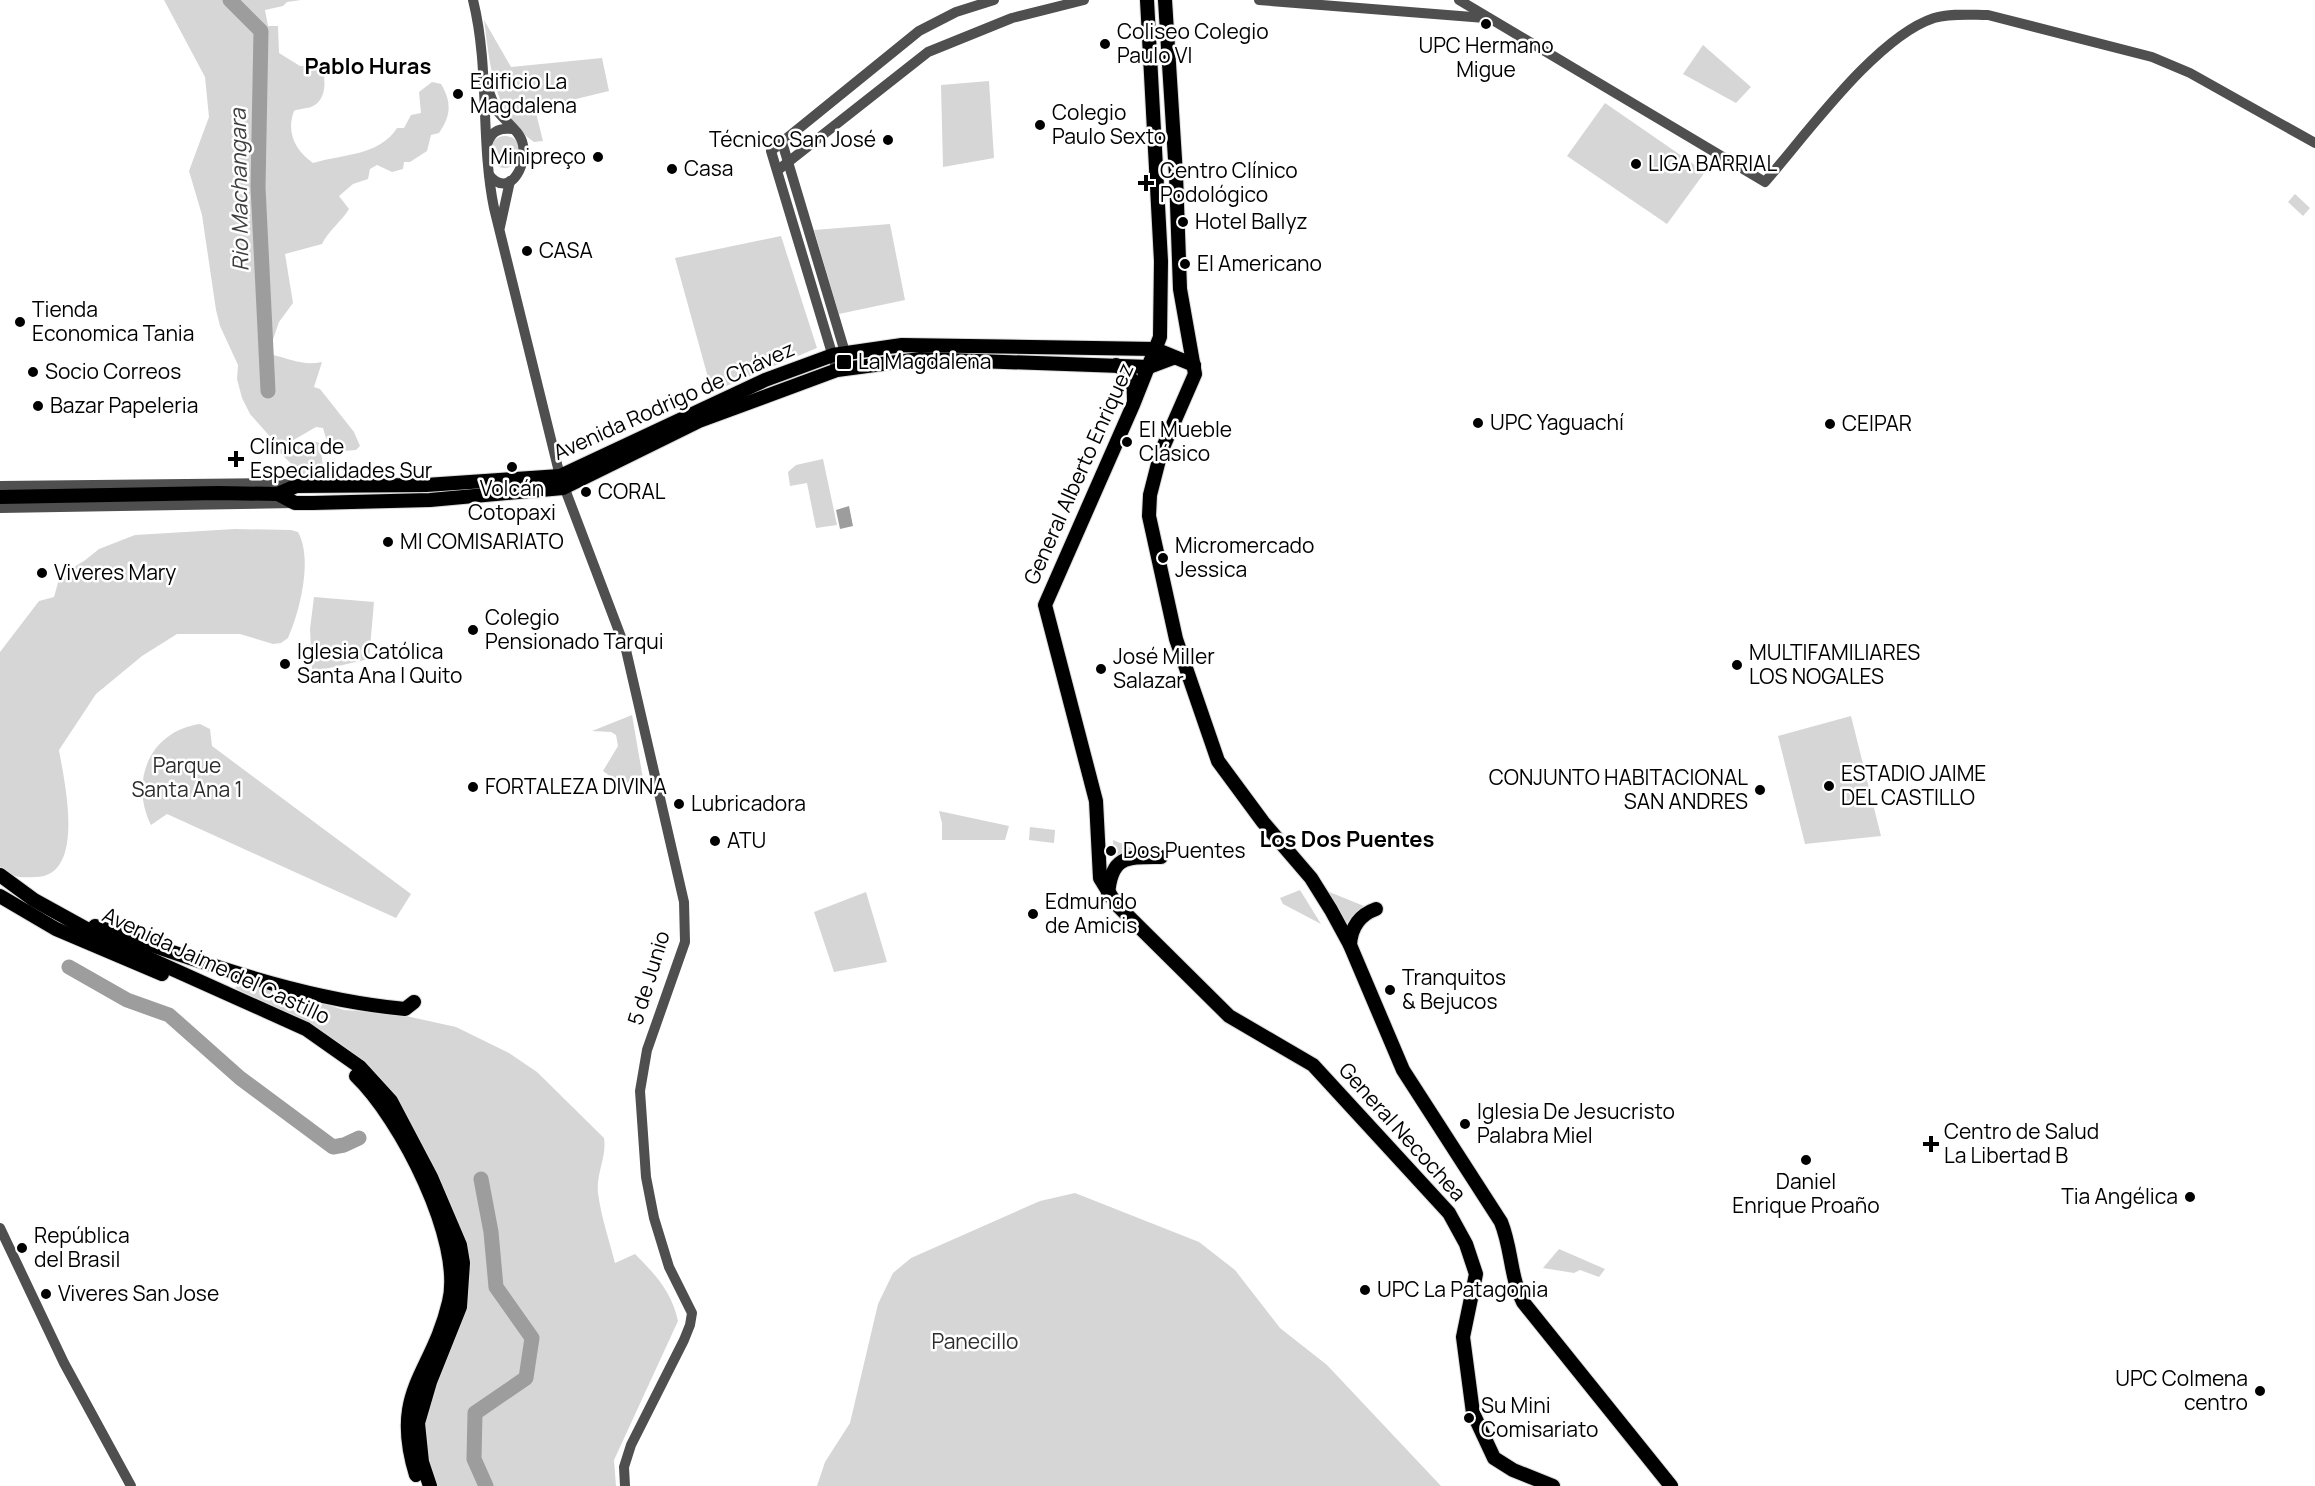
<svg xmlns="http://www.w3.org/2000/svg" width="2315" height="1486" viewBox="0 0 2315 1486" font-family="Manrope,sans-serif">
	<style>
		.green { fill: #d6d6d6 }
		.water { fill: #9d9d9d }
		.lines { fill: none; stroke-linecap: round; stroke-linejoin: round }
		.river { stroke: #9d9d9d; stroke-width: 15 }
		.major-casing { stroke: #dbdbdb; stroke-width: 16 }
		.minor { stroke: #4f4f4f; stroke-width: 10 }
		.major { stroke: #000; stroke-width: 14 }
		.poi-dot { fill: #000; stroke: #fff; stroke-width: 2 }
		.labels { text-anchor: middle; stroke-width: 5; stroke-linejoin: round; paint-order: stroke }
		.poi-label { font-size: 21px; fill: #000; stroke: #fff; text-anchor: start }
		.street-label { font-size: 21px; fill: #000; stroke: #fff }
		.park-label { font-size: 21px; fill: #2d2d2d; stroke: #fff }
		.neighbourhood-label { font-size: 22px; font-weight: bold; fill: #000; stroke: #fff }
		.water-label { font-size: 22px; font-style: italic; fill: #3e3e3e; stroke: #fff }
	</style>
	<rect width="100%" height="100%" fill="#fff"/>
	<!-- green -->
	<g class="green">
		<path d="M 164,0 L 301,0 L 287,2 L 283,6 L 265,10 L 268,26 L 278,26 L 279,53 L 300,66 L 322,65 C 325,78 328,98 313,106 C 308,109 300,108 294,111 C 286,132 295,150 313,163 C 343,154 379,156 397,128 L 404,128 L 411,115 L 421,113 L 419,92 L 432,82 L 441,84 C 452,102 451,116 439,133 L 431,135 L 427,151 L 410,162 L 404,162 L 403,169 L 392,172 L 377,165 L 370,169 L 368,179 L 353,184 L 339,196 L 349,209 C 341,222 329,230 322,244 L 285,254 L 293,303 L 279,322 L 270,348 L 273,355 C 290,359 304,366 322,362 L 314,387 L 320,389 L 354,432 L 360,446 L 356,450 L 330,452 L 323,428 L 316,427 L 290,442 L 273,440 L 250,414 L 242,398 L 237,379 L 238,365 L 220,326 L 216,310 L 202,215 L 189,171 L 209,117 L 205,77 Z"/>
		<path d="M 484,20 L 511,67 L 602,58 L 609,91 L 535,109 L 543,141 L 534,142 C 493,114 490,65 484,20 Z"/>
		<polygon points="1703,45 1751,87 1736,103 1683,74"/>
		<polygon points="989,81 994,158 943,167 941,85"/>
		<polygon points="1605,103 1705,172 1667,224 1567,156"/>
		<circle cx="505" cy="152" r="16"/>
		<polygon points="2295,194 2310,208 2303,216 2288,202"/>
		<polygon points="890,224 905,300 839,314 814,230"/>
		<polygon points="781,236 817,348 712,392 675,258"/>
		<polygon points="313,441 320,443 324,475 306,478 277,450"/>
		<polygon points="823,459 837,525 816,528 807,483 790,486 788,472 796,465"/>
		<path d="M 235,529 L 291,530 L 298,532 C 313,559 300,611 288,638 L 281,643 L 273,644 L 240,634 L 177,634 L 142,656 L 96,694 L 59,750 C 64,780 87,877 35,877 C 21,878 11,877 0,869 L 0,652 L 39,601 L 54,597 L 61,572 L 66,572 L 84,561 L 99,549 L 135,535 Z"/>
		<polygon points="314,597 374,602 369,659 325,669 312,669 310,629"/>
		<path d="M 632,715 L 643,779 C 622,786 620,784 603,771 L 618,746 L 616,735 L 611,732 L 592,731 Z"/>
		<polygon points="1851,716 1881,836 1805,844 1778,736"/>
		<path d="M 200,724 L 210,729 L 212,746 L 411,894 L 396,918 L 167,814 L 151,825 C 129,781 150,731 200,724 Z"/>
		<polygon points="939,811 1009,826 1005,840 942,840 942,823"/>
		<polygon points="1030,827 1055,830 1054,843 1029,840"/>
		<polygon points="1113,840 1132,848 1114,859"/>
		<polygon points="1322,889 1364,906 1345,925"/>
		<polygon points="1300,890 1321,924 1283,904 1280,898"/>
		<polygon points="866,892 887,962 834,972 814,912"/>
		<path d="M 241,982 L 307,998 L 344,1010 L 397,1014 L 456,1027 L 509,1053 L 537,1072 L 604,1138 C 607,1157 596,1173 598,1193 C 601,1216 609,1240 615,1263 L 635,1254 C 655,1274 672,1292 678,1321 L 614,1460 L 616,1486 L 431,1486 L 420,1423 L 467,1294 L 431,1169 L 330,1039 L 235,988 Z"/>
		<polygon points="1075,1193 1199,1242 1235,1270 1280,1328 1327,1365 1441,1486 817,1486 825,1462 850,1423 878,1304 893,1273 911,1258 1040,1201"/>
		<polygon points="1559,1249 1605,1269 1599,1277 1580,1270 1574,1273 1543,1268"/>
	</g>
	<!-- water -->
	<polygon class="water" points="849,506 853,526 840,529 836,510"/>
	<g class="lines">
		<!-- river -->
		<g class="river">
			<polyline points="230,0 261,31 258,187 268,391"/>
			<polyline points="69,967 127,1000 169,1015 240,1078 333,1147 344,1145 359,1138"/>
			<polyline points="481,1179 491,1232 496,1287 532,1338 526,1378 475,1413 474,1459 486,1486"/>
		</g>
		<!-- major casing -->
		<g class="major-casing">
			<g id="major">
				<polyline points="1147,0 1161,261 1160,337 1133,405 1045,605 1096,801 1100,878 1116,904 1229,1016 1313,1065 1449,1213 1466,1244 1476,1274 1463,1337 1473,1413 1494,1458 1513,1470 1553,1486"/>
				<path d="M 1165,0 L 1176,175 L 1180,289 L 1195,374 L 1161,452 L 1150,495 L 1149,516 L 1176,639 L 1218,761 L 1263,822 L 1311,878 L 1331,910 L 1350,945 L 1403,1070 L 1501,1222 C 1512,1249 1510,1277 1523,1302 L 1671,1486"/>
				<path d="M 1116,365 C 1132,372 1134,383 1134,400"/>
				<polyline points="278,494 296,486 426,485 560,476 765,380 833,355 902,345 1155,349 1194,365"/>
				<polyline points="0,497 218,493 278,494 295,503 312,503 430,500 563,488 699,421 837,370 920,359 1149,367 1173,358"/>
				<polyline points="0,875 34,900 101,937 306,1029 360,1067 391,1101 431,1177 460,1245 463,1263 460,1307 430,1382 418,1423 422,1462 430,1486"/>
				<path d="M 1108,895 C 1111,855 1127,857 1161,857"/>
				<polyline points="0,896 56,929 162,974"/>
				<path d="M 95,926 C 197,960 297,999 405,1009 L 414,1002"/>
				<path d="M 1350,945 C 1351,927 1359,915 1376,909"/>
				<path d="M 356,1076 C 400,1118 464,1241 449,1302 C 432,1375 390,1390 416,1475"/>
			</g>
		</g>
		<!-- minor -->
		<g class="minor">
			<path d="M 473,0 C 490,68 480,140 494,208 L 560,476 L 626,650 L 684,902 L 685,942 L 647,1050 L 640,1091 L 646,1177 L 654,1218 L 669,1267 L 692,1313 L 690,1325 L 684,1340 L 631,1445 L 624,1467 L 625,1486"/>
			<polyline points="1259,0 1485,18"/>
			<path d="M 1459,0 L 1765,182 C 1806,135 1876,37 1934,18 C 1951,13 1971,15 1988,15 L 2152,57 L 2190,73 L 2315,143"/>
			<path d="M 487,86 C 490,94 493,104 498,112 C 506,122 521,132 523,145 C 527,167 509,199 489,175"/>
			<path d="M 488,142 C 492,130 501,128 512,129"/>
			<polyline points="782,142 850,369"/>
			<polyline points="778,170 928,52 1012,18 1084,0"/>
			<polyline points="500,227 510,181"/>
			<polyline points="837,370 771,151 919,31 956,12 994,0"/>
			<polyline points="0,486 278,483 295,486"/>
			<polyline points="0,508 294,503"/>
			<polyline points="0,1228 64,1363 131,1486"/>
		</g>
		<!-- major -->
		<use href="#major" class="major"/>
	</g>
	<!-- markers -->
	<g class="poi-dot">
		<circle cx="1486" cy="24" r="6"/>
		<circle cx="1105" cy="44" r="6"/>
		<circle cx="458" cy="94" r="6"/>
		<circle cx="1040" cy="125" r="6"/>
		<circle cx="888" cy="140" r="6"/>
		<circle cx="598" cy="157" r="6"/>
		<circle cx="1636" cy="164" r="6"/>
		<circle cx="672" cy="169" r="6"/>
		<path d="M1143 174h6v6h6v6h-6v6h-6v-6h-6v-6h6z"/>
		<circle cx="1183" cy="222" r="6"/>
		<circle cx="527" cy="251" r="6"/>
		<circle cx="1185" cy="264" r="6"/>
		<circle cx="20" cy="322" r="6"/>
		<rect x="836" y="354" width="16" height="16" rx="3"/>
		<circle cx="33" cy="372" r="6"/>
		<circle cx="38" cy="406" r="6"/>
		<circle cx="1478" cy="423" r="6"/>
		<circle cx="1830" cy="424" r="6"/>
		<circle cx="1127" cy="442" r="6"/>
		<path d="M233 450h6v6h6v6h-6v6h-6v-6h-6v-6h6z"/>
		<circle cx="512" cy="467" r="6"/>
		<circle cx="586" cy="492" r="6"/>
		<circle cx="388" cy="542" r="6"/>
		<circle cx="1163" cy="558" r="6"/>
		<circle cx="42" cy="573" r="6"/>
		<circle cx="473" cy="630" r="6"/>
		<circle cx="285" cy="664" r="6"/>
		<circle cx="1737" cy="665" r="6"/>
		<circle cx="1101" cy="669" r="6"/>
		<circle cx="1829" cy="786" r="6"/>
		<circle cx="473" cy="787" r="6"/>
		<circle cx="1760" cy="790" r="6"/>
		<circle cx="679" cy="804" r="6"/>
		<circle cx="715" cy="841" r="6"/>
		<circle cx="1111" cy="851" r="6"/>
		<circle cx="1033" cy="914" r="6"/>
		<circle cx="1390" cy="990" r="6"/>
		<circle cx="1465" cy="1124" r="6"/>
		<path d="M1928 1135h6v6h6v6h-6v6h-6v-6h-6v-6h6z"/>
		<circle cx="1806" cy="1160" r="6"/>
		<circle cx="2190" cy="1197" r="6"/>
		<circle cx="22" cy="1248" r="6"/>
		<circle cx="1365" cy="1290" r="6"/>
		<circle cx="46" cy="1294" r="6"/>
		<circle cx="2260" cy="1391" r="6"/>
		<circle cx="1469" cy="1418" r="6"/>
	</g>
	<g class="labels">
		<!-- poi labels -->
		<g class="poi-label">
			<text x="1117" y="39">Coliseo Colegio<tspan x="1117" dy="24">Paulo VI</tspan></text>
			<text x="1486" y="53" text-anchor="middle">UPC Hermano<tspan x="1486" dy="24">Migue</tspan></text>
			<text x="470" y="89">Edificio La<tspan x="470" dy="24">Magdalena</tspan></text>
			<text x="1052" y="120">Colegio<tspan x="1052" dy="24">Paulo Sexto</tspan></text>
			<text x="876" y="147" text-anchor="end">Técnico San José</text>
			<text x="586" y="164" text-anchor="end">Minipreço</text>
			<text x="1648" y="171">LIGA BARRIAL</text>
			<text x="684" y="176">Casa</text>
			<text x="1160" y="178">Centro Clínico<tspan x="1160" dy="24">Podológico</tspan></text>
			<text x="1195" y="229">Hotel Ballyz</text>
			<text x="539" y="258">CASA</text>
			<text x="1197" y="271">El Americano</text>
			<text x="32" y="317">Tienda<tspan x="32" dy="24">Economica Tania</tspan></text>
			<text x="858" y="369">La Magdalena</text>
			<text x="45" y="379">Socio Correos</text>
			<text x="50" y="413">Bazar Papeleria</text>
			<text x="1490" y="430">UPC Yaguachí</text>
			<text x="1842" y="431">CEIPAR</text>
			<text x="1139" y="437">El Mueble<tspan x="1139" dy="24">Clásico</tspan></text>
			<text x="250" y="454">Clínica de<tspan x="250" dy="24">Especialidades Sur</tspan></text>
			<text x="512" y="496" text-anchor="middle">Volcán<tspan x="512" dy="24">Cotopaxi</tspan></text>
			<text x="598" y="499">CORAL</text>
			<text x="400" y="549">MI COMISARIATO</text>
			<text x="1175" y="553">Micromercado<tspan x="1175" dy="24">Jessica</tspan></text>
			<text x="54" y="580">Viveres Mary</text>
			<text x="485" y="625">Colegio<tspan x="485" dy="24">Pensionado Tarqui</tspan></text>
			<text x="297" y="659">Iglesia Católica<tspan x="297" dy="24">Santa Ana | Quito</tspan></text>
			<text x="1749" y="660">MULTIFAMILIARES<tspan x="1749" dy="24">LOS NOGALES</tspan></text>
			<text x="1113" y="664">José Miller<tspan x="1113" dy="24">Salazar</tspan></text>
			<text x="1841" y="781">ESTADIO JAIME<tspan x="1841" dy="24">DEL CASTILLO</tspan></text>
			<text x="1748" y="785" text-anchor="end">CONJUNTO HABITACIONAL<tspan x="1748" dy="24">SAN ANDRES</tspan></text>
			<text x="485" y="794">FORTALEZA DIVINA</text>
			<text x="691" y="811">Lubricadora</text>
			<text x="727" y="848">ATU</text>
			<text x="1123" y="858">Dos Puentes</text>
			<text x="1045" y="909">Edmundo<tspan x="1045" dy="24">de Amicis</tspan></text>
			<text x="1402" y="985">Tranquitos<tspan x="1402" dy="24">&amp; Bejucos</tspan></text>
			<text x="1477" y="1119">Iglesia De Jesucristo<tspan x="1477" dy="24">Palabra Miel</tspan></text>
			<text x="1944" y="1139">Centro de Salud<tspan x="1944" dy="24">La Libertad B</tspan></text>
			<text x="1806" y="1189" text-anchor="middle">Daniel<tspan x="1806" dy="24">Enrique Proaño</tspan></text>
			<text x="2178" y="1204" text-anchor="end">Tia Angélica</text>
			<text x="34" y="1243">República<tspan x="34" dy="24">del Brasil</tspan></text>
			<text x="1377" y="1297">UPC La Patagonia</text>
			<text x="58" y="1301">Viveres San Jose</text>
			<text x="2248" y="1386" text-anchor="end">UPC Colmena<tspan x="2248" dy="24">centro</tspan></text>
			<text x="1481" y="1413">Su Mini<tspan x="1481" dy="24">Comisariato</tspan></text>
		</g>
		<!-- street labels -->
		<g class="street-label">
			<text transform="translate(674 401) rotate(-24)" y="7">Avenida Rodrigo de Chávez</text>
			<text transform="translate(1079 474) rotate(-66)" y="7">General Alberto Enriquez</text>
			<text transform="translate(216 966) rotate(25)" y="7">Avenida Jaime del Castillo</text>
			<text transform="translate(649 978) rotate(-73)" y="7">5 de Junio</text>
			<text transform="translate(1402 1132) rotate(48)" y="7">General Necochea</text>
		</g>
		<!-- park labels -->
		<g class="park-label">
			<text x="187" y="773">Parque<tspan x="187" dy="24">Santa Ana 1</tspan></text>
			<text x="975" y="1349">Panecillo</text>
		</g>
		<!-- neighbourhood labels -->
		<g class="neighbourhood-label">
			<text x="368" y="74">Pablo Huras</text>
			<text x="1347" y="847">Los Dos Puentes</text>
		</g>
		<!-- water labels -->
		<g class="water-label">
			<text transform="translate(239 190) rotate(-91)" y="8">Rio Machangara</text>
		</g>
	</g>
</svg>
